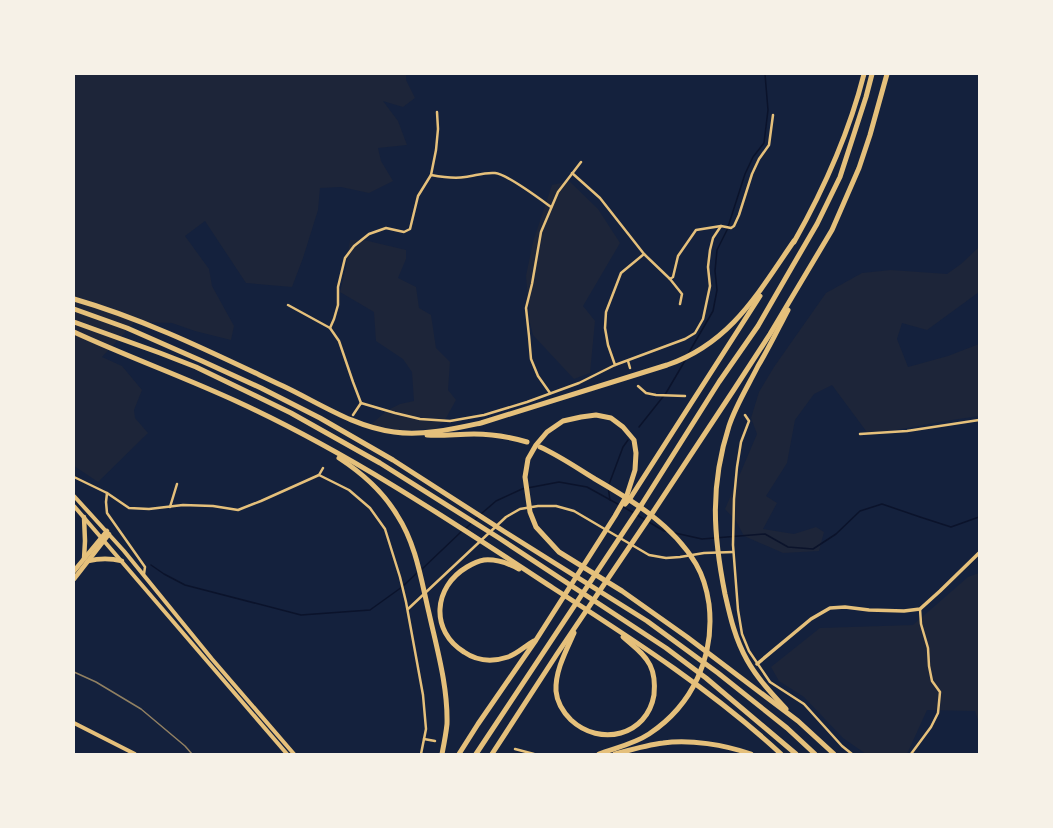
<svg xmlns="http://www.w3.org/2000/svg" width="1053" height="828" viewBox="0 0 1053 828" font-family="'Titillium Web',sans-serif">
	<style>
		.green { fill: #1d2539 }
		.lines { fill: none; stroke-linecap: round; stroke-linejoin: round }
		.stream { stroke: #0b132b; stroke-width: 1.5 }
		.minor { stroke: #e5c07b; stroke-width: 2.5 }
		.tertiary { stroke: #e5c07b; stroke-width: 3.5 }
		.secondary { stroke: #e5c07b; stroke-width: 4 }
		.primary { stroke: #e5c07b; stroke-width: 4 }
		.trunk { stroke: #e5c07b; stroke-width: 4.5 }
		.motorway { stroke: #e5c07b; stroke-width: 5 }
		.rail { stroke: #918062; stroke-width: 1.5 }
	</style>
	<rect width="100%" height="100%" fill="#14213d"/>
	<!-- green -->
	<g class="green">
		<polygon points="74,74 406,74 406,80 415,98 403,107 383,101 398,121 407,145 378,148 381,161 393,181 369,193 341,187 320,188 318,210 303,258 292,287 246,283 205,221 185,236 209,269 212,286 234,326 231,340 195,331 172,323 135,322 102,357 122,366 142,390 134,410 135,418 148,433 98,482 74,466"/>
		<polygon points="569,181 598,209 620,243 583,306 595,321 590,373 574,379 533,335 530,323 526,276 533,242 552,185"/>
		<polygon points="350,240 364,240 406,250 406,259 398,278 416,287 419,308 431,315 436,348 450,362 448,390 456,400 446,418 436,429 386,431 369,426 388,410 400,404 414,401 412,372 403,359 376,341 374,312 340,292 346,267"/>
		<polygon points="979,247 979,292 927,330 902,323 897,339 908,367 948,356 979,344 979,416 945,421 869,435 832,385 814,394 795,420 787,463 766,496 777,503 763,529 794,534 816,527 824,532 819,551 783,553 744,536 736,521 725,509 757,434 751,418 759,392 774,367 826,293 862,273 891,270 947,274 961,264"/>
		<polygon points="979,573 979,723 975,711 927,710 907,754 866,754 843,738 804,697 779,681 771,667 820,628 913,625 968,577"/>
	</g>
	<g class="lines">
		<!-- stream -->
		<g class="stream">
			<polyline points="688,354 713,311 717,290 715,271 717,250 727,230 745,174 753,157 764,143 768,110 765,74"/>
			<polyline points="639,427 666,393 686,359"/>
			<polyline points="610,500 608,487 623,447 628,440"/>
			<polyline points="481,514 496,501 522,489 559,482 587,487 634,513"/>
			<polyline points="637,515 664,531 667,531"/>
			<polyline points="465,529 478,517"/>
			<polyline points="675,533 702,539 765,534 788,547 813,549 836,534 860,511 882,504 920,517 951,527 979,517"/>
			<polyline points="151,565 164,574 185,585 301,615 370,610 402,587 418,572"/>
			<polyline points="421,570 462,531"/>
		</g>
		<!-- minor -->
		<g class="minor">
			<polyline points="572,173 600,198 644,254 670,279 682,294 680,304"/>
			<path d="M 431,175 C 442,177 453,179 465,177 C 475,176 484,172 495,173 C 507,174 540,199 551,207"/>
			<polyline points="670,279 673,277 678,256 696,230 721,226 731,228 734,226 739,215 752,174 759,159 769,145 773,115"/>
			<polyline points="288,305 330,328 339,341 353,382 361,403"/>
			<polyline points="330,328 334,319 338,305 338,287 345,258 354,246 369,234 386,228 404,232 410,229 418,196 431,175 436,150 438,129 437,112"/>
			<polyline points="628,361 630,368"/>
			<polyline points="615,365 608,345 605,328 606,312 621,273 644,254"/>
			<polyline points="638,386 646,393 656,395 685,396"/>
			<polyline points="550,393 538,376 531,359 529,336 526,308 532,284 541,232 558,192 581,162"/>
			<polyline points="353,415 361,403 395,413 420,419 450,421 484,415 527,402 579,383 615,365 685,339 695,333 703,319 710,286 708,267 710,250 713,238 721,226"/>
			<polyline points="745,415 749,421 741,442 737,467 734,499 733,545 738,610 742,634 749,651 770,682 804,704 842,746 852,754"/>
			<polyline points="860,434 907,431 979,420"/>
			<polyline points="319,475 349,490 370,508 385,529 400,577 406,602 423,695 426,729 421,754"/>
			<polyline points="74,477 107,493 129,508 149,509 183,505 213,506 238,510 261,501 319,475 323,468"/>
			<polyline points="107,493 106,502 107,513 145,567 144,574"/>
			<polyline points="170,507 177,484"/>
			<polyline points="408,609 506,517 520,509 538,506 556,506 574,511 649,555 666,558 680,557 704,553 733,552"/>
			<polyline points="424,739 435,741"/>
			<polyline points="515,749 534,754"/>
			<polyline points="911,754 931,727 938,713 940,692 932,681 929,666 928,648 921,624 920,609"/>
		</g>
		<!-- tertiary -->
		<polyline class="tertiary" points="757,664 811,619 830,608 845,607 869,610 904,611 920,609 940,591 979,553"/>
		<!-- secondary -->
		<polyline class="secondary" points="74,723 135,754"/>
		<!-- primary -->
		<g class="primary">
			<polyline points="74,496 124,551 212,659 294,754"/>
			<polyline points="74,506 207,661 287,754"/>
		</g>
		<!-- trunk -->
		<g class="trunk">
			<polyline points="84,517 85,541 84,559"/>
			<path d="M 88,561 C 100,558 110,558 122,561"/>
			<polyline points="74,571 107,531"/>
			<polyline points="74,579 109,534"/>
		</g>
		<!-- motorway -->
		<g class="motorway">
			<path d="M 794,242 C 824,189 849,133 864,74"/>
			<path d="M 74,299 C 147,320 215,354 283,386 C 319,403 354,427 394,432 C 423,436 453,429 481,423 L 667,365 C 731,343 758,293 794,241"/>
			<polyline points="74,309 127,328 202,361 261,388 320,418 393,460 505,532 647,621 718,673 787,728 815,754"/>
			<polyline points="74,322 160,353 196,367 291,413 380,463 499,538 666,648 706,678 796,754"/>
			<path d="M 74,332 C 128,357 184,377 238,402 C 349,453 451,521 553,588 C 632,639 712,690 781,754"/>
			<path d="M 427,435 C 442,436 458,434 474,434 C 492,434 510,437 527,442"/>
			<path d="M 540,447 C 560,456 577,468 595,479 C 633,501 673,525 696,564 C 703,576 707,590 709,604 C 715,656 693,705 649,734 C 634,744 615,748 599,754"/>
			<path d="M 339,458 C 362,473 382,490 397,515 C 416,544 421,579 429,613 C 437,649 448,687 447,724 C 446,734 444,744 442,754"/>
			<polyline points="625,504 631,497 760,296"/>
			<path d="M 519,569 C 508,563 496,559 484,560 C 478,561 472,564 467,567 C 433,587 430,631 464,652 C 477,661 493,662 508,657 C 517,654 525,646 534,641"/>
			<path d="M 574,633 C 566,651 555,671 556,691 C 557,702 563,712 571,720 C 600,747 647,736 654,695 C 655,685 655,675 650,665 C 644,653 633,646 623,637"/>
			<path d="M 786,709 C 772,694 757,678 747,660 C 735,639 730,616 725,594 C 713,534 710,485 729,426 C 736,405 748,386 758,366 C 769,348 778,329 788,310"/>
			<polyline points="459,754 478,724 536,640 615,516 627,495 635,470 636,453 634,440 623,427 611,418 596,415 581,417 563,421 547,432 536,445 528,459 525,477 530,512 536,527 559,552 622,591 687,637 798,721 834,754"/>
			<polyline points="476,754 642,504 719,382 758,326 792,267 817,224 840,177 866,97 872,74"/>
			<polyline points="492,754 557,654 653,512 733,391 770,334 832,230 859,168 870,135 887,74"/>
			<path d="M 615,754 C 630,750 647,745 663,743 C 690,739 725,745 751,754"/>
		</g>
		<!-- rail -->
		<polyline class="rail" points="74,672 96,682 141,709 185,746 192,754"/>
	</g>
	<!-- border -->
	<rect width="1053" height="828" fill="none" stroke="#f6f1e7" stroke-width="150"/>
</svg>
